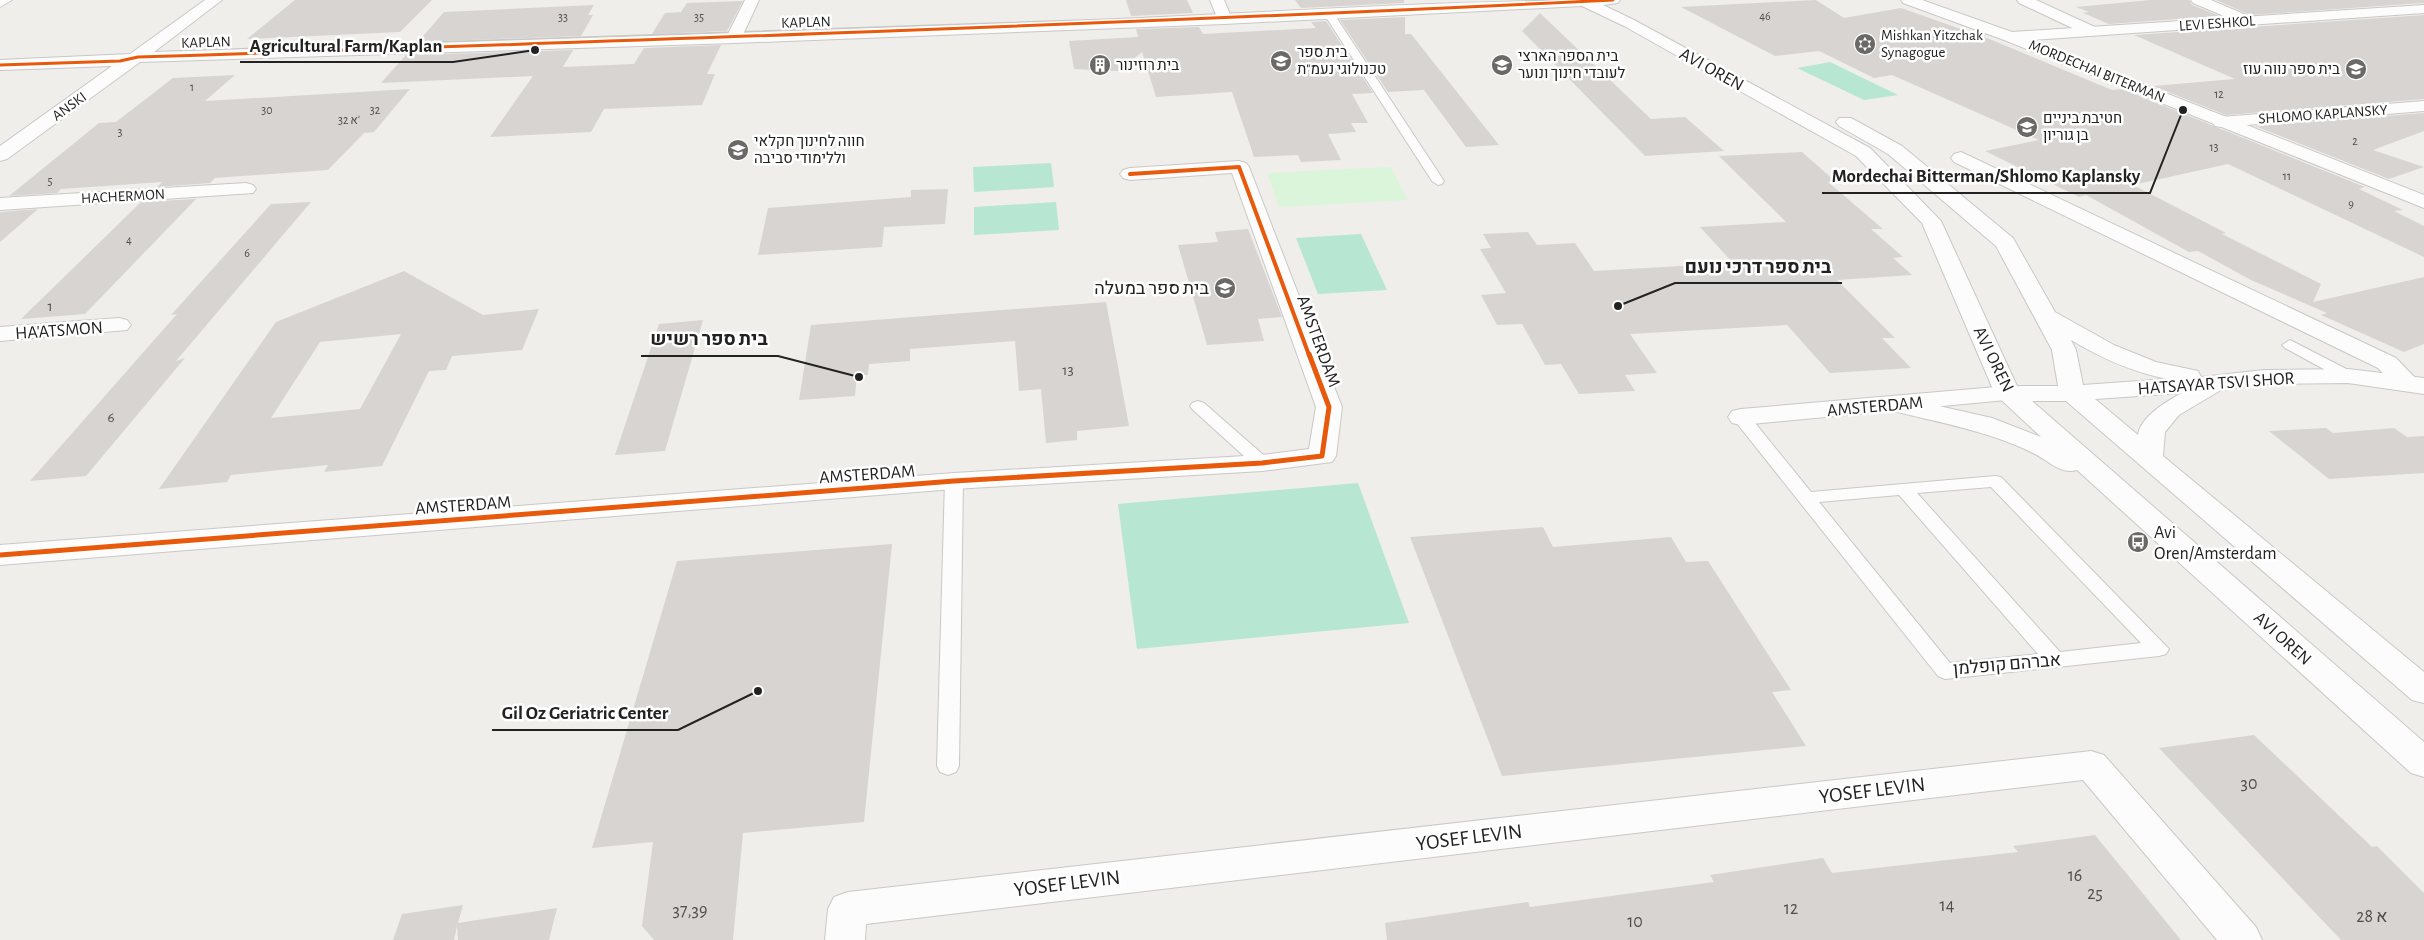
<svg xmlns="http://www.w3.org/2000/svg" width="2424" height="940" viewBox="0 0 2424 940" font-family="'Alegreya Sans',Heebo,sans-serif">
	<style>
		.park { fill: #daf5da }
		.pitch { fill: #b7e6d2 }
		.building { fill: #d7d4d2; fill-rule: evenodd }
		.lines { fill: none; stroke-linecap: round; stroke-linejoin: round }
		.service-casing { stroke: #c9c8c7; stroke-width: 2 }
		.minor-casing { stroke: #c9c8c7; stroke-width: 2 }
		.tertiary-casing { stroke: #c9c8c7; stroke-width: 2 }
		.service { fill: #fdfcfc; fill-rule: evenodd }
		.minor { fill: #fdfcfc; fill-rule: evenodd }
		.tertiary { fill: #fdfcfc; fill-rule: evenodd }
		.cycleway-far2-casing { stroke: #fff; stroke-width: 5 }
		.cycleway-far1-casing { stroke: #fff; stroke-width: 6 }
		.cycleway-casing { stroke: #fff; stroke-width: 8 }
		.cycleway-far2 { stroke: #e8590c; stroke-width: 3 }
		.cycleway-far1 { stroke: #e8590c; stroke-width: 4 }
		.cycleway { stroke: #e8590c; stroke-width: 5 }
		.labels { text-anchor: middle; stroke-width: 5; stroke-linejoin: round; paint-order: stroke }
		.far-number-label { font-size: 12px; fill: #4f4e4e }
		.far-street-label { font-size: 15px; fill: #222; stroke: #fff }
		.far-poi-label { font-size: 15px; fill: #222; stroke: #fff; text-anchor: start }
		.number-label { font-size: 15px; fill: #4f4e4e }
		.street-label { font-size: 18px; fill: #222; stroke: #fff }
		.poi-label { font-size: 18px; fill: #222; stroke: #fff; text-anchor: end }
		.near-number-label { font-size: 18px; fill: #4f4e4e }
		.near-street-label { font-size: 21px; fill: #222; stroke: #fff }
		.leader { fill: none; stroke: #222; stroke-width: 2 }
		.callout-dot { fill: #222; stroke: #fff; stroke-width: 2 }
		.callout-label { font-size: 19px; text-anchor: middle; font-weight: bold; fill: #222; stroke: #fff; stroke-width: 5; stroke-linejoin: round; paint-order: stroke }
	</style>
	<rect width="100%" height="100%" fill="#f0eeeb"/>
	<!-- park -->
	<polygon class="park" points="1391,167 1408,200 1279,207 1267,173"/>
	<!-- pitch -->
	<g class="pitch">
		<polygon points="1830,62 1898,95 1864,100 1797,68"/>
		<polygon points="1051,163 1054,187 974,192 973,167"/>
		<polygon points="1056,202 1059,230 974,235 974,207"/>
		<polygon points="1361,234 1387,290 1318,294 1296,238"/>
		<polygon points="1358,483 1409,623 1137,649 1118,504"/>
	</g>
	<!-- building -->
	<g class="building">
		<polygon points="295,0 432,0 400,32 247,39"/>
		<polygon points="1126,0 1187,0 1193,13 1131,16"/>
		<polygon points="1295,0 1404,0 1404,3 1301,8"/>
		<polygon points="1816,0 1844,18 1901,8 1992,40 2112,90 2122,89 2365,187 2359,189 2403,210 2394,211 2424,226 2424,257 2228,164 2133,185 2226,233 2222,234 2321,284 2313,302 2424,277 2424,344 2404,352 2321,315 2327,313 2251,280 2198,251 2189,252 2086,195 2079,197 1985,151 2039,140 1892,75 1874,78 1819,51 1775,56 1681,7"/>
		<polygon points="2151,0 2189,0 2192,5 2220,16 2109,24 2083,13 2089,12 2076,7"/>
		<polygon points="2216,0 2424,0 2424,3 2250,15"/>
		<polygon points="743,1 727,31 652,34 665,13 681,12 687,3"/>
		<polygon points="594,5 588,15 593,15 581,36 418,42 444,12"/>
		<polygon points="1540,13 1651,119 1685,117 1724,151 1645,156 1522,31"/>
		<polygon points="2424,15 2424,99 2226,115 2153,86 2235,79 2134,35"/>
		<polygon points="1405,17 1405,34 1411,34 1499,145 1466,147 1424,90 1388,92 1340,20"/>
		<polygon points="1326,21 1373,93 1352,94 1368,123 1351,123 1356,132 1328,134 1341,160 1301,162 1298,155 1254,157 1232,92 1156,97 1142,52 1119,71 1074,69 1069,41 1138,37 1136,29 1199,27 1203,34 1316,28 1311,22"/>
		<polygon points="721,45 707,74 715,74 702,105 604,109 591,132 490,137 533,76 381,83 406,55 573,50 563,67 634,64 644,48"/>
		<polygon points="235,75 205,101 410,89 374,132 364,133 328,170 215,178 210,183 157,187 162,182 61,189 57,193 9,196 99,123 116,122 173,78"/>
		<polygon points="2424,113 2424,131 2373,150 2424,167 2389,179 2255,126"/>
		<polygon points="1802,152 1835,181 1828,182 1883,229 1871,229 1903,257 1893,258 1912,275 1837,280 1895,338 1882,338 1911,368 1830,373 1787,325 1630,334 1657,373 1625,375 1635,391 1579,394 1561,364 1545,365 1522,324 1497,325 1481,295 1506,293 1480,249 1491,248 1483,234 1528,232 1537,245 1575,243 1594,271 1733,263 1700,227 1786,222 1719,156"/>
		<polygon points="948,189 945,224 884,227 882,247 758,255 768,208 911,197 911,190"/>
		<polygon points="196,199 85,314 21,319 141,202"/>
		<polygon points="311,202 176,361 185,358 86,476 30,481 177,314 171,315 271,204"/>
		<polygon points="38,209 0,242 0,212"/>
		<polygon points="1248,229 1282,317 1258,319 1264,341 1207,345 1178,245 1218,242 1215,232"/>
		<path d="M 404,271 L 483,315 L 539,309 L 522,350 L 452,356 L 446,370 L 429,371 L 382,466 L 324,472 L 328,465 L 231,475 L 227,482 L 159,489 L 276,322 ZM 401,334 L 360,409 L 271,418 L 320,342 Z"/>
		<polygon points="1106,302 1129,426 1077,431 1077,440 1046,443 1041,389 1019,391 1015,341 910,349 910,361 869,364 868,375 857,375 855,396 799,400 811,325"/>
		<polygon points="703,320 665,451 615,455 659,324"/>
		<polygon points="2326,428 2333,433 2394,428 2407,437 2424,436 2424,473 2329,479 2269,431"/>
		<polygon points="1543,527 1553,547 1671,537 1686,562 1708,561 1791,690 1772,692 1806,746 1502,776 1410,537"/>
		<polygon points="892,544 864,822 743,833 733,940 654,940 642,926 653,842 592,848 677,561"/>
		<polygon points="2254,735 2372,847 2377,846 2424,893 2424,940 2341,940 2159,748"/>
		<polygon points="2095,835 2181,940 1387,940 1385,923 1528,902 1530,907 1714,882 1710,875 1823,858 1832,873 2018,852 2013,846"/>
		<polygon points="463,905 458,923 557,908 549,940 458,940 457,926 454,940 393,940 402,914"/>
	</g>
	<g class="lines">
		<!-- service casing -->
		<g class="service-casing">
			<g id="service">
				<polygon points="1326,12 1334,14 1444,181 1442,184 1438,185 1432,181 1324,14"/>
				<polygon points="2290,340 2354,373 2356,376 2348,381 2342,379 2285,348 2282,345"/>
				<polygon points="1198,401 1204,403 1268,459 1271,463 1268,467 1256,467 1192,409 1190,406 1192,403"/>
				<path d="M 1741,412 L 1747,413 L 1811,492 L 1995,476 L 2001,477 L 2169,649 L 2166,654 L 2159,656 L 1945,679 L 1938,676 L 1735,421 L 1733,417 L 1735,413 ZM 1991,487 L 2141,643 L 2060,652 L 1917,493 ZM 1899,495 L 2038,654 L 1950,663 L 1819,502 Z"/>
				<polygon points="954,476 960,477 963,481 959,766 956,772 948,775 940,772 937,766 945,481 948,477"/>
			</g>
		</g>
		<!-- minor casing -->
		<g class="minor-casing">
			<g id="minor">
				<polygon points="0,0 12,0 0,7"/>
				<polygon points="745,0 759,0 740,41 728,41 726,38"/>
				<polygon points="1210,0 1224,0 1232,19 1229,22 1219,22"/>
				<polygon points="2017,0 2036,0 2097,28 2099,31 2097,34 2085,34 2019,3"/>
				<polygon points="2191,0 2211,0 2253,18 2256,21 2253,24 2243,24 2193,3"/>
				<polygon points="2424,101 2424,111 2221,127 2215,126 2212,122 2215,118 2221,117"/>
				<path d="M 1961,152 L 2396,358 L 2420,383 L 2416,388 C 2398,393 2390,380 2378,368 L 1954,162 L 1951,158 L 1954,154 Z"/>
				<polygon points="1239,161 1246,163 1249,167 1342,407 1336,456 1332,462 1262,471 954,489 0,565 0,545 954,473 1262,455 1309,449 1316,407 1232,173 1130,180 1123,178 1120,174 1123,170 1130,168"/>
				<polygon points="246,183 253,185 256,189 253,193 0,210 0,198"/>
				<polygon points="119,318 127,320 131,325 127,330 0,341 0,327"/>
				<polygon points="2008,386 2017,389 2021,394 2017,399 1741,425 1732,423 1728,417 1732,411 1741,409"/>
				<polygon points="2091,751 2104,755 2256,927 2262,940 2217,940 2083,780 866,924 865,940 825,940 828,909 834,897 848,892"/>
			</g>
		</g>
		<!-- tertiary casing -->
		<g class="tertiary-casing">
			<g id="tertiary">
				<path d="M 205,0 L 222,0 L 154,52 C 466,42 778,32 1090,20 C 1267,13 1443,0 1620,0 L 1618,3 L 1603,5 L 1634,20 L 1870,148 L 1941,221 L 2017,386 L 2058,386 L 2052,350 L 1996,246 L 1888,154 L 1839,126 L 1836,122 L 1839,118 L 1851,118 L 1902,146 L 2013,238 L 2055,312 L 2114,345 L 2156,362 L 2198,371 L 2201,377 L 2264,370 L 2348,369 L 2424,378 L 2424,394 L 2348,383 L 2264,384 L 2221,390 L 2179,415 L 2165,432 L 2163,456 L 2424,672 L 2424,703 L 2412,700 L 2066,401 L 2032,401 L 2424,742 L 2424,777 L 2411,773 L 2077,470 C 2060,475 2048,460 2033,453 C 1987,430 1935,422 1886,409 L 1882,404 L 1886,399 L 1895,396 L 1992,418 L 2041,437 L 1995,394 L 1922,223 L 1856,156 L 1624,26 L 1582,6 L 1224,24 L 734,43 L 140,62 L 7,159 L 0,161 L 0,146 L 112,66 L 0,70 L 0,60 L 130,54 ZM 2071,340 C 2101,358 2132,372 2167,379 L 2083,385 L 2076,350 ZM 2182,393 C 2167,401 2140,417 2138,435 L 2095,399 Z"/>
				<polygon points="1901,0 1922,0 2012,32 2424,5 2424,13 2031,40 2424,195 2424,208 2004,40 1903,3"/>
			</g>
		</g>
		<!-- service -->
		<use href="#service" class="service"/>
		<!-- minor -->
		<use href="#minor" class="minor"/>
		<!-- tertiary -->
		<use href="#tertiary" class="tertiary"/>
		<!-- cycleway-far2 casing -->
		<g class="cycleway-far2-casing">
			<path id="cycleway-far2" d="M 0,65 L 120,61 L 138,57 C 630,41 1121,24 1613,0"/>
		</g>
		<!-- cycleway-far1 casing -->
		<g class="cycleway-far1-casing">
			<polyline id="cycleway-far1" points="1130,174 1239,167 1309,355"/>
		</g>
		<!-- cycleway casing -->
		<g class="cycleway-casing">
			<polyline id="cycleway" points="0,555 954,481 1262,463 1322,456 1329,407 1309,354"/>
		</g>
		<!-- cycleway-far2 -->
		<use href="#cycleway-far2" class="cycleway-far2"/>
		<!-- cycleway-far1 -->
		<use href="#cycleway-far1" class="cycleway-far1"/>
		<!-- cycleway -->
		<use href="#cycleway" class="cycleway"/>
	</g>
	<!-- icons -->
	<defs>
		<g id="synagogue-disc" transform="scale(1.125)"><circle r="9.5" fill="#6a6968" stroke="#fff"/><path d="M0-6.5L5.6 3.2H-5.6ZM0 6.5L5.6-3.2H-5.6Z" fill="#fff"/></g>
		<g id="school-disc" transform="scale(1.125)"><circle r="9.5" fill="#6a6968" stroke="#fff"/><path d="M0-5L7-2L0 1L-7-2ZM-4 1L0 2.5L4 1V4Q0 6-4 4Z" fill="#fff"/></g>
		<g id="building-disc" transform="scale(1.125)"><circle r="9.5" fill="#6a6968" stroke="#fff"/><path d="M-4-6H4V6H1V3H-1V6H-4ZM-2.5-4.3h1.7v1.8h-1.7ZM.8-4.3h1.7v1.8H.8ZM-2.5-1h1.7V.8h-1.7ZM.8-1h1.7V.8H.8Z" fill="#fff"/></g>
		<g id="bus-disc" transform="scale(1.125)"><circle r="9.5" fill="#6a6968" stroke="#fff"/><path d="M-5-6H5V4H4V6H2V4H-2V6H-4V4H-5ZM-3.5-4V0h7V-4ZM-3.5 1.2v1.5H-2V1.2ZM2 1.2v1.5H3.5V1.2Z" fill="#fff"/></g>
	</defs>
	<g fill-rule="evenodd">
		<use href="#synagogue-disc" x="1865" y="44"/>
		<use href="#school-disc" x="1281" y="61"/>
		<use href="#building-disc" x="1100" y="65"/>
		<use href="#school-disc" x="1502" y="65"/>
		<use href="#school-disc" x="2356" y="69"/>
		<use href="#school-disc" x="2027" y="127"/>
		<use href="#school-disc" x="738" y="150"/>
		<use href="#school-disc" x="1225" y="288"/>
		<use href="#bus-disc" x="2138" y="542"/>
	</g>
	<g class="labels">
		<!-- far-number labels -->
		<g class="far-number-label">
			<text x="1765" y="20">46</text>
			<text x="563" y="21">33</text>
			<text x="699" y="21">35</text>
			<text x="192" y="91">1</text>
			<text x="2219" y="98">12</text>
			<text x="267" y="114">30</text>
			<text x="375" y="114">32</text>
			<text x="349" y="124">32 א'</text>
			<text x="120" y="136">3</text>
			<text x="2355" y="145">2</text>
			<text x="2214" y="151">13</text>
			<text x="2287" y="180">11</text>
			<text x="50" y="185">5</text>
			<text x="2351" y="208">9</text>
			<text x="129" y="244">4</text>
			<text x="247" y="257">6</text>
		</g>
		<!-- far-street labels -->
		<g class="far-street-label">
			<text transform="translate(806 22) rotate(-2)" y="5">KAPLAN</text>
			<text transform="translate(2217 23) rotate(-4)" y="5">LEVI ESHKOL</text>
			<text transform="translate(206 42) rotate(-2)" y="5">KAPLAN</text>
			<text transform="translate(2097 71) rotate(22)" y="5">MORDECHAI BITERMAN</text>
			<text transform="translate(69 106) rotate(-36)" y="5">ANSKI</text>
			<text transform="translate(2323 114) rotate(-4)" y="5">SHLOMO KAPLANSKY</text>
			<text transform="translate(123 196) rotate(-3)" y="5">HACHERMON</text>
		</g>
		<!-- far-poi labels -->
		<g class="far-poi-label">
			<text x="1881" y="40">Mishkan Yitzchak<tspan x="1881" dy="17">Synagogue</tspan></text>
			<text x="1297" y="57">בית ספר<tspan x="1297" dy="17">טכנולוגי נעמ"ת</tspan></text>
			<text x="1518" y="61">בית הספר הארצי<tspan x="1518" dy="17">לעובדי חינוך ונוער</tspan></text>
			<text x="1116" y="70">בית רוזינור</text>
			<text x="2340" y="74" text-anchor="end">בית ספר נווה עוז</text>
			<text x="2043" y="123">חטיבת ביניים<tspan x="2043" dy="17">בן גוריון</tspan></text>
			<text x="754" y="146">חווה לחינוך חקלאי<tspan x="754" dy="17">וללימודי סביבה</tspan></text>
		</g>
		<!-- number labels -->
		<g class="number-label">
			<text x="50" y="311">1</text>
			<text x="1068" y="375">13</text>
			<text x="111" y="422">6</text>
		</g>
		<!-- street labels -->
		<g class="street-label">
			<text transform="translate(1712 69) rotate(29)" y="6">AVI OREN</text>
			<text transform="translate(59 330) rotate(-4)" y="6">HA'ATSMON</text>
			<text transform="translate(1319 341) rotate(70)" y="6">AMSTERDAM</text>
			<text transform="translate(1994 359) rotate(64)" y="6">AVI OREN</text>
			<text transform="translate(2216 383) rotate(-4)" y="6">HATSAYAR TSVI SHOR</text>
			<text transform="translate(1875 406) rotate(-5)" y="6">AMSTERDAM</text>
			<text transform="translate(867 474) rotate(-4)" y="6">AMSTERDAM</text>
			<text transform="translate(463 505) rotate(-4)" y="6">AMSTERDAM</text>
			<text transform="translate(2283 638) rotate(42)" y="6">AVI OREN</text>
			<text transform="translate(2007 664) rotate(-5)" y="6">אברהם קופלמן</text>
		</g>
		<!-- poi labels -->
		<g class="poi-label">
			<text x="1209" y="294">בית ספר במעלה</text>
			<text x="2154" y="538" text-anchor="start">Avi<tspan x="2154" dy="21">Oren/Amsterdam</tspan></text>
		</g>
		<!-- near-number labels -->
		<g class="near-number-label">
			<text x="2249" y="789">30</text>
			<text x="2075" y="881">16</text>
			<text x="2095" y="899">25</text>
			<text x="1947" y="911">14</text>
			<text x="1791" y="914">12</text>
			<text x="690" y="916">37,39</text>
			<text x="2372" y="922">28 א</text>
			<text x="1635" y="927">10</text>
		</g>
		<!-- near-street labels -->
		<g class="near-street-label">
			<text transform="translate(1872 790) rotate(-7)" y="7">YOSEF LEVIN</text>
			<text transform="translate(1469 837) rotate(-7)" y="7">YOSEF LEVIN</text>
			<text transform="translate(1067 883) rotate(-7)" y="7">YOSEF LEVIN</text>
		</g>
	</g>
	<!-- callouts -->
	<path class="leader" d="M535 50L453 62H240M2183 110L2150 193H1822M1618 306L1675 283H1842M859 377L778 356H641M758 691L678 730H492"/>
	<g class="callout-dot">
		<circle cx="535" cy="50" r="5"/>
		<circle cx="2183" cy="110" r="5"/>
		<circle cx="1618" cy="306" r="5"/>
		<circle cx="859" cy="377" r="5"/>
		<circle cx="758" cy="691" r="5"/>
	</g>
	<g class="callout-label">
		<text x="346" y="52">Agricultural Farm/Kaplan</text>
		<text x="1986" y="182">Mordechai Bitterman/Shlomo Kaplansky</text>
		<text x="1758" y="273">בית ספר דרכי נועם</text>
		<text x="709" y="345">בית ספר רשיש</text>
		<text x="585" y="719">Gil Oz Geriatric Center</text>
	</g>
</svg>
